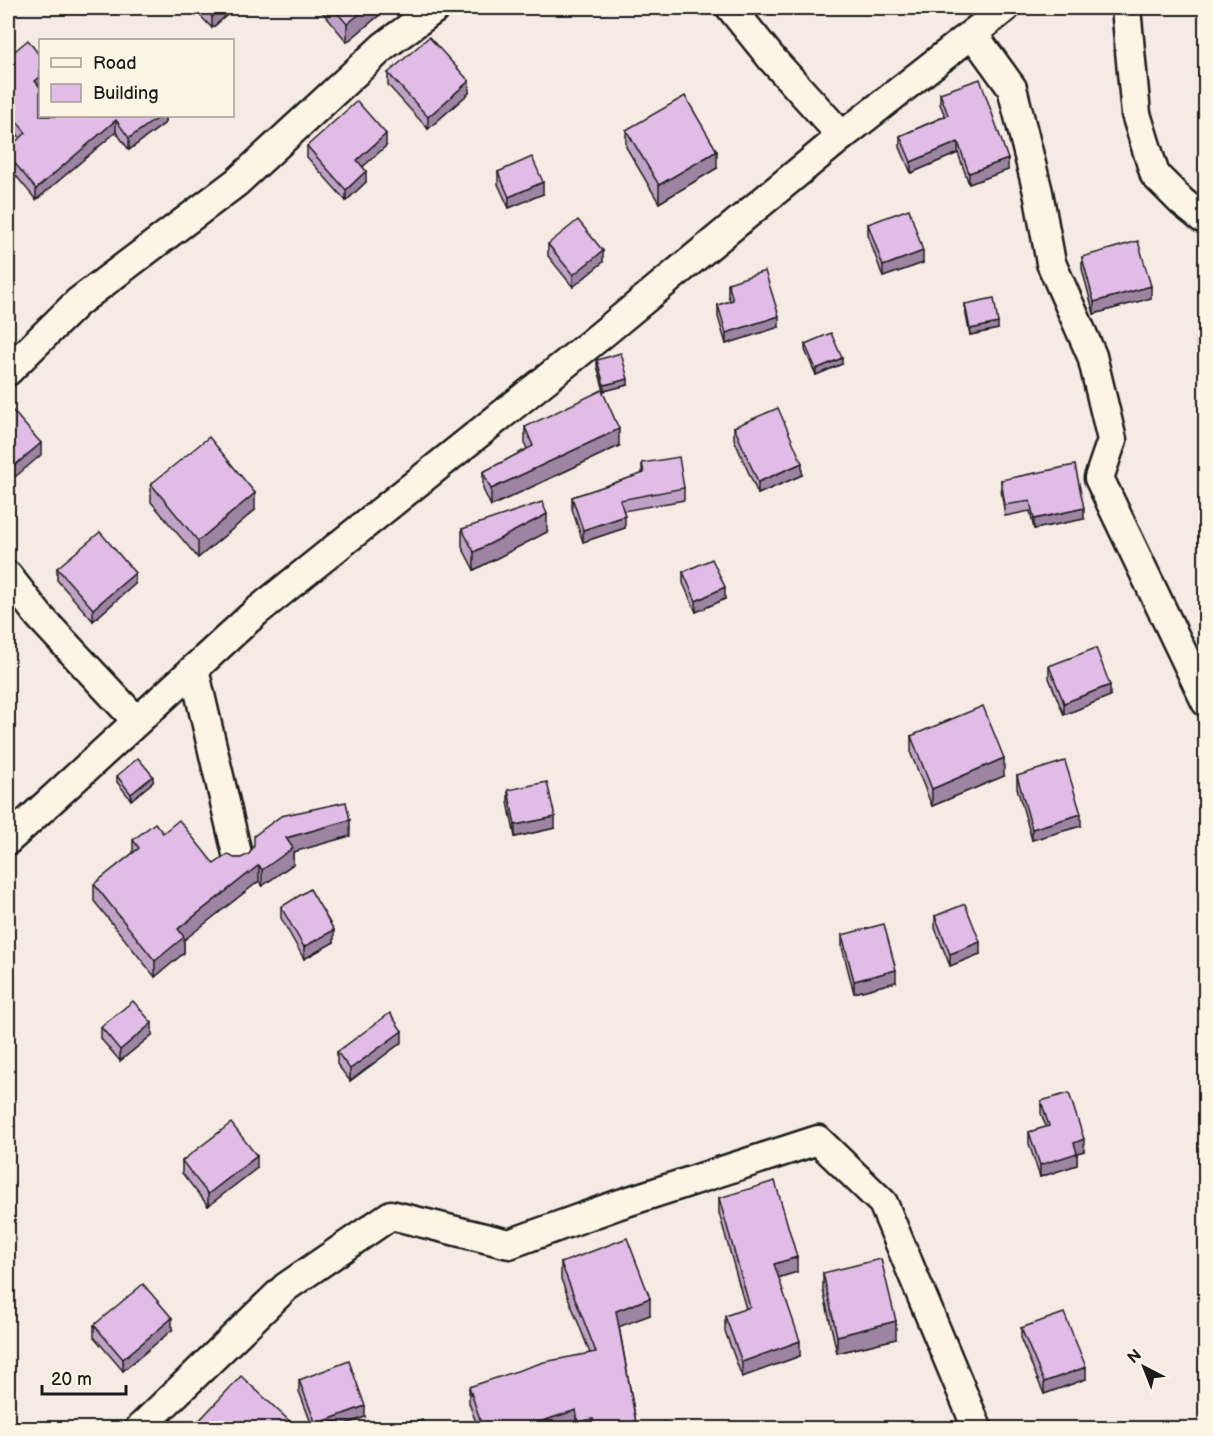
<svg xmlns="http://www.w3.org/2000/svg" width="1213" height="1436" viewBox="0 0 1213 1436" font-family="'Balsamiq Sans',sans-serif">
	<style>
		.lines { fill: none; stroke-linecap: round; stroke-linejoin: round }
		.minor-casing { stroke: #1c1c1c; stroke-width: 33 }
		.minor { stroke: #fcf5e5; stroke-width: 28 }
		.wall { fill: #c1a2c7; stroke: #1c1c1c; stroke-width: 1.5 }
		.shaded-wall { fill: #9d84a2; stroke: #1c1c1c; stroke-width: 1.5 }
		.building { fill: #e0bce7; stroke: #1c1c1c; stroke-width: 1.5 }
	</style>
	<rect width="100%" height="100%" fill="#f6eae5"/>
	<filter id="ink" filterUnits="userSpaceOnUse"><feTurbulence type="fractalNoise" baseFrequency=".0167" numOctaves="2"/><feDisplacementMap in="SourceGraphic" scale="12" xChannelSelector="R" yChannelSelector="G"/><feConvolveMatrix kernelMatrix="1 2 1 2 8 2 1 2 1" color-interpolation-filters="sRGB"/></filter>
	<g filter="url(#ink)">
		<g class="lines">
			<!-- minor casing -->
			<g class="minor-casing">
				<g id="minor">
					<polyline points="731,8 772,59 842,136"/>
					<polyline points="1126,8 1136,114 1155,175 1182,202 1202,218 1206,218"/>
					<polyline points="973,34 1012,88 1038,192 1051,263 1092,356 1112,440 1099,478 1206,702"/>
					<polyline points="8,371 78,302 237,182 384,46 436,8"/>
					<polyline points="8,576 39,616 137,721"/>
					<polyline points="194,669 238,858"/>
					<polyline points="8,840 256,612 600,336 842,136 1005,8"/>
					<polyline points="140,1428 286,1287 391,1215 509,1244 617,1205 818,1140 883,1203 977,1428"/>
				</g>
			</g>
			<!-- minor -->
			<use href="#minor" class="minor"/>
		</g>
		<!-- wall -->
		<g class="wall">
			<polygon points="193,8 235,8 212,28"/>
			<polygon points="319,8 388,8 347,42"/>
			<polygon points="8,52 40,116 66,117 165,116 165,123 129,150 116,132 36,200 8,166 8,148 20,138 8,122"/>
			<polygon points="388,73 469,93 428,129 388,85"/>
			<polygon points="940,93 1008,170 969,184 958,153 911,173 900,147 900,136 945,116 940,104"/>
			<polygon points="626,130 717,168 659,203 626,147"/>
			<polygon points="307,146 386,146 363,166 366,182 346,201 307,157"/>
			<polygon points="498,172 543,194 509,208 498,184"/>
			<polygon points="868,224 923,263 883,277 868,235"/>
			<polygon points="548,244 603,262 573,287 548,256"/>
			<polygon points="1082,257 1151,298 1094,314 1082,269"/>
			<polygon points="728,283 779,327 726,344 718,317 718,305 730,301 728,295"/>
			<polygon points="965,304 998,329 970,335 965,310"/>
			<polygon points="1206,332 1206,377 1197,346 1197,335"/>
			<polygon points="805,344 842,364 816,375 805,350"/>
			<polygon points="597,360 628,385 604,391 597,366"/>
			<polygon points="525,427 619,446 491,506 483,489 483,472 527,449 525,444"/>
			<polygon points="734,427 802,475 758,494 734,439"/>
			<polygon points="642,463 684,488 684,500 623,511 625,528 583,542 572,509 572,497 642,474"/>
			<polygon points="1001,480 1084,519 1034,529 1030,511 1005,516 1001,490"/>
			<polygon points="151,484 255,510 198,558 151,502"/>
			<polygon points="462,529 547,532 474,570 462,547"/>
			<polygon points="57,568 135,584 93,621 57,580"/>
			<polygon points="683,572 725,599 696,612 683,583"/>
			<polygon points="1049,666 1110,696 1064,715 1049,678"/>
			<polygon points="911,736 1004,776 932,806 911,754"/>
			<polygon points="117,776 153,782 131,800 117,782"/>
			<polygon points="1017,776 1081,826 1032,840 1017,788"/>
			<polygon points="508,790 555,828 515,837 508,802"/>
			<polygon points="163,833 214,864 234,858 241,858 350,836 293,852 293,864 262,886 259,881 184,940 184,953 155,977 94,901 94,884 133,853 133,840"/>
			<polygon points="281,907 334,942 304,959 281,918"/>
			<polygon points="935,916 980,954 950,966 935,928"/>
			<polygon points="842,935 896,982 854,993 842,947"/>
			<polygon points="101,1027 152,1035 120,1061 101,1039"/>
			<polygon points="402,1042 350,1081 337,1064 337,1052"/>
			<polygon points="1041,1101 1084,1151 1077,1153 1077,1165 1040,1177 1029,1144 1029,1132 1046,1127 1041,1113"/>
			<polygon points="182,1161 257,1168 208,1206 182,1173"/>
			<polygon points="719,1198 797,1272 778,1278 800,1356 742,1377 725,1331 725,1316 746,1309 719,1213"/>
			<polygon points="561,1263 650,1315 619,1326 637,1428 576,1428 576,1426 568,1428 478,1428 469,1403 469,1387 590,1353 561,1279"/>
			<polygon points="823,1273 896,1339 837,1353 823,1290"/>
			<polygon points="94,1325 172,1330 123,1371 94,1337"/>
			<polygon points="1021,1328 1086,1379 1044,1394 1021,1340"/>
			<polygon points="299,1380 365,1417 335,1428 313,1428 299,1391"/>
		</g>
		<!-- shaded-wall -->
		<g class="shaded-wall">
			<polygon points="222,8 235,8 212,28 212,17"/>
			<polygon points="367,8 388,8 347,42 347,24"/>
			<polygon points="40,77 40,89 35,81"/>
			<polygon points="469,81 469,93 428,129 428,117"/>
			<polygon points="160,116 165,116 165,123 129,150 129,138"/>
			<polygon points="116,120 116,132 36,200 36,189"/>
			<polygon points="386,134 386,146 357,172 357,160"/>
			<polygon points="958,142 958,153 911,173 911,162"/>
			<polygon points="717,151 717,168 659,203 659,185"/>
			<polygon points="1008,159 1008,170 969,184 969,173"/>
			<polygon points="366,171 366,182 346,201 346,190"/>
			<polygon points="543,182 543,194 509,208 509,197"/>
			<polygon points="603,251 603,262 573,287 573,275"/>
			<polygon points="923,251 923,263 883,277 883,266"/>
			<polygon points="1151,286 1151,298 1094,314 1094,302"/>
			<polygon points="779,316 779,327 726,344 726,333"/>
			<polygon points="998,323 998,329 970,335 970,329"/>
			<polygon points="842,358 842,364 816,375 816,369"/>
			<polygon points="628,379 628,385 604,391 604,385"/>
			<polygon points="619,429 619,446 491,506 491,489"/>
			<polygon points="41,443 41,455 8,483 8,471"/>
			<polygon points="802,463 802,475 758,494 758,482"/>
			<polygon points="255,493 255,510 198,558 198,541"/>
			<polygon points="1084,508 1084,519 1034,529 1034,519"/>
			<polygon points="547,514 547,532 474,570 474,552"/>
			<polygon points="625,516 625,528 583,542 583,530"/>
			<polygon points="135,573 135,584 93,621 93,609"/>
			<polygon points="725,587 725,599 696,612 696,601"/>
			<polygon points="1110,685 1110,696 1064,715 1064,703"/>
			<polygon points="1004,758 1004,776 932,806 932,789"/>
			<polygon points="153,776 153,782 131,800 131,794"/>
			<polygon points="1081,814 1081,826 1032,840 1032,829"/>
			<polygon points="555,817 555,828 515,837 515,825"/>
			<polygon points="350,820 350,836 293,852 293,864 262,886 262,870 286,838"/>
			<polygon points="259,865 259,881 184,940 184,953 155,977 155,961 178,929"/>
			<polygon points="334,930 334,942 304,959 304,947"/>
			<polygon points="980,942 980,954 950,966 950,954"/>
			<polygon points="896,970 896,982 854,993 854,981"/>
			<polygon points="152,1023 152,1035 120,1061 120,1050"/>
			<polygon points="402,1031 402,1042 350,1081 350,1069"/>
			<polygon points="1084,1139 1084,1151 1077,1153 1077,1165 1040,1177 1040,1165 1074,1143"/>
			<polygon points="257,1156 257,1168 208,1206 208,1194"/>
			<polygon points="797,1257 797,1272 774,1279 774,1264"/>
			<polygon points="650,1298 650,1315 616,1328 616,1311"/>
			<polygon points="172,1318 172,1330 123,1371 123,1359"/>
			<polygon points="896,1321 896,1339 837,1353 837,1336"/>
			<polygon points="800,1341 800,1356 742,1377 742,1362"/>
			<polygon points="1086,1367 1086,1379 1044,1394 1044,1382"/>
			<polygon points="365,1406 365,1417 335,1428 316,1428 316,1424"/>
			<polygon points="576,1410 576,1426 568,1428 521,1428"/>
		</g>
		<!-- building -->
		<g class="building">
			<polygon points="204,8 222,8 212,17"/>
			<polygon points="333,8 367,8 347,24"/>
			<polygon points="429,37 469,81 428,117 388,73"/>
			<polygon points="28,40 40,56 40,77 35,81 40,87 40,116 64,116 66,117 69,116 160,116 129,138 116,120 36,189 8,155 8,148 26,133 8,110 8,52 10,55"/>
			<polygon points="980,79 1008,159 969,173 958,142 911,162 900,136 948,115 940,93"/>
			<polygon points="685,96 717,151 659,185 626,130"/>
			<polygon points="357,101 386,134 357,160 366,171 346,190 307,146"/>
			<polygon points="532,157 543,182 509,197 498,172"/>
			<polygon points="909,209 923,251 883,266 868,224"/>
			<polygon points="578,220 603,251 573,275 548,244"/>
			<polygon points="1138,241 1151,286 1094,302 1082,257"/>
			<polygon points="765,271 779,316 726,333 718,305 733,300 728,283"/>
			<polygon points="994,298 998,323 970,329 965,304"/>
			<polygon points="1206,332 1206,366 1197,335"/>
			<polygon points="831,333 842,358 816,369 805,344"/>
			<polygon points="621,353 628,379 604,385 597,360"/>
			<polygon points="602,390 619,429 491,489 483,472 533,446 525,427"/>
			<polygon points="778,408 802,463 758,482 734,427"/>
			<polygon points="13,411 41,443 8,471 8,415"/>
			<polygon points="209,437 255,493 198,541 151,484"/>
			<polygon points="679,457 684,488 620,500 625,516 583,530 572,497 644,473 642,463"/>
			<polygon points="1075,465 1084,508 1034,519 1030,501 1005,505 1001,480"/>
			<polygon points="542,502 547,514 474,552 462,529"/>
			<polygon points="100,532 135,573 93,609 57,568"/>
			<polygon points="712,559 725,587 696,601 683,572"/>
			<polygon points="1096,648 1110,685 1064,703 1049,666"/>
			<polygon points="983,706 1004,758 932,789 911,736"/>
			<polygon points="138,758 153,776 131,794 117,776"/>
			<polygon points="1065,761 1081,814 1032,829 1017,776"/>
			<polygon points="547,782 555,817 515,825 508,790"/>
			<polygon points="346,802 350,820 286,838 293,848 262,870 259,865 178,929 184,937 155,961 94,884 139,848 133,840 155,823 163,833 179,820 214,864 228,854 234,858 241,858 249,854 254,846 254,836 281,816"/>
			<polygon points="310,889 334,930 304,947 281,907"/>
			<polygon points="965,904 980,942 950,954 935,916"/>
			<polygon points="884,924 896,970 854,981 842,935"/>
			<polygon points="133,1001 152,1023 120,1050 101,1027"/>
			<polygon points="390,1013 402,1031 350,1069 337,1052"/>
			<polygon points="1069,1093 1084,1139 1074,1143 1077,1153 1040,1165 1029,1132 1049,1126 1041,1101"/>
			<polygon points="231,1123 257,1156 208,1194 182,1161"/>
			<polygon points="775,1181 797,1257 774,1264 800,1341 742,1362 725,1316 750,1307 719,1198"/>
			<polygon points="627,1238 650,1298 616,1311 637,1428 595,1428 593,1419 578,1422 576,1410 521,1428 483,1428 469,1387 544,1362 596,1352 561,1263"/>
			<polygon points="881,1259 896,1321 837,1336 823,1273"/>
			<polygon points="143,1284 172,1318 123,1359 94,1325"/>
			<polygon points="1064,1313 1086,1367 1044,1382 1021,1328"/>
			<polygon points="349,1361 365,1406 316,1424 299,1380"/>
			<polygon points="241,1376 297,1428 198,1428 195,1425"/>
			<polygon points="422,1420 426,1428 403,1428"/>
			<polygon points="665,1422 667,1428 640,1428"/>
		</g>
	</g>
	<!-- margin -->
	<rect width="1213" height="1436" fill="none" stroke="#fcf5e5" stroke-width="30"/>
	<rect x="15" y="15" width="1183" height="1406" fill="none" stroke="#1c1c1c" stroke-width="2" filter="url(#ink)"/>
	<!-- legend -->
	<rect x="39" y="39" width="195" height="78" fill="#fcf5e5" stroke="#a29e95" stroke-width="1.5"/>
	<rect x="51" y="58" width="30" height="9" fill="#fcf5e5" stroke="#a29e95" stroke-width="1.5"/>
	<text x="93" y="69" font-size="18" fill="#1c1c1c">Road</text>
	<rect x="51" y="84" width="30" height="18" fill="#e0bce7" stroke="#a29e95" stroke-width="1.5"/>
	<text x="93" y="99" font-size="18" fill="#1c1c1c">Building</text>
	<!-- north arrow -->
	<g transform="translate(1144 1367) rotate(318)" stroke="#fcf5e5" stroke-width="4.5" paint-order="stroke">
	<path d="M0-4.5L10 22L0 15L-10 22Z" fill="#1c1c1c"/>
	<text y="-9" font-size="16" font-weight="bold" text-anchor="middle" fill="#1c1c1c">N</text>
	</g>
	<!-- scale -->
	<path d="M42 1385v9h84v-9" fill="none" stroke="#1c1c1c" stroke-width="3"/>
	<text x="51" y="1385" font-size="18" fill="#1c1c1c" stroke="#fcf5e5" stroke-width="4.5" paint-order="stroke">20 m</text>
</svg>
